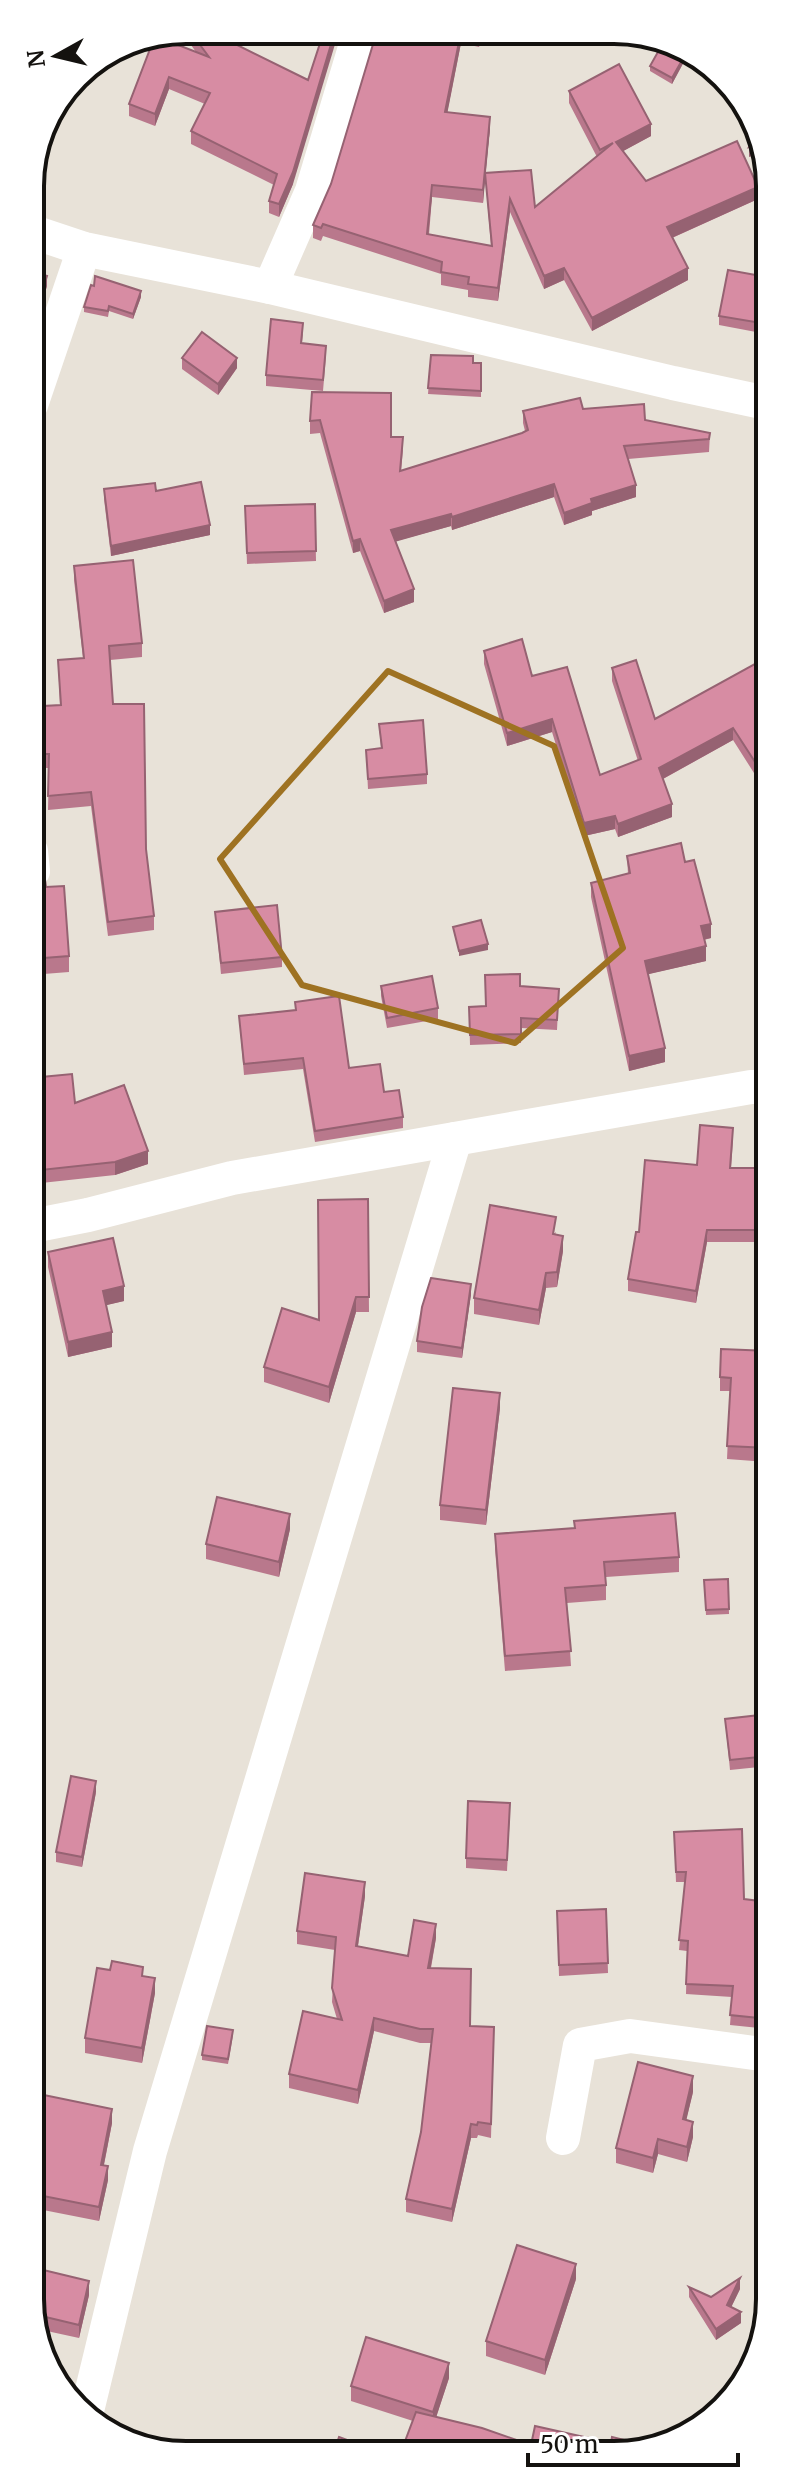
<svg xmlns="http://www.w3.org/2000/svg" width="800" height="2485" viewBox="0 0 800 2485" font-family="Merriweather,serif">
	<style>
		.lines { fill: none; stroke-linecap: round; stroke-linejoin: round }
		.street { stroke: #fff; stroke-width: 34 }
		.wall { fill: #b9788c; fill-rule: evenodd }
		.shaded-wall { fill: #966272 }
		.building { fill: #d78ca3; stroke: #966272; stroke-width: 2 }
		.marked { fill: none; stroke: #9e7222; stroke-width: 6; stroke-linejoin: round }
		.rim { fill: none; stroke: #14120f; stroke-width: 4 }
	</style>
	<rect width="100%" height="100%" fill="#e8e2d8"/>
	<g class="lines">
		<!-- street -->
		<g class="street">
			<polyline points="30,231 84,249 270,287 673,383 767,403"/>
			<polyline points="270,287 312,191 360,31"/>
			<polyline points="31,405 84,249"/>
			<polyline points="31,851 33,871"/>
			<polyline points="32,1226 88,1215 232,1178 751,1087 768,1087"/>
			<polyline points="563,2138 580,2045 630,2036 769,2055"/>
			<polyline points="86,2415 150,2151 455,1139"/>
		</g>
	</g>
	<!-- wall -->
	<g class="wall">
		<polygon points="186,30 218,30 293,184 279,217 269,213 269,201 274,185 191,144 191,131 205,104 169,89 155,126 129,116 129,104 196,52 181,31"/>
		<path d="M 377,31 L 482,32 L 479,47 L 461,43 L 447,113 L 490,129 L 485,173 L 535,207 L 597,157 L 569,103 L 569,91 L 651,136 L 623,151 L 646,181 L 758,199 L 672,238 L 688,280 L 592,331 L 564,280 L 544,289 L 510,212 L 498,301 L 468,297 L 468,290 L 441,285 L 441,274 L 323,236 L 321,241 L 313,238 L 313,225 L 331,184 ZM 485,174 L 491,246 L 429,235 L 432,197 L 483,203 Z"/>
		<polygon points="663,43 687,56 672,84 650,71 650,66"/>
		<polygon points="30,271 47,286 33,331 31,330"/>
		<polygon points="767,277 767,334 719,325 719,316"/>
		<polygon points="141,297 133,319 109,311 108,317 84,312 84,307"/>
		<polygon points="303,333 302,343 326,356 323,391 266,386 266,375"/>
		<polygon points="431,355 473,363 481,363 481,397 428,394"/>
		<polygon points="182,358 237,368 218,395 182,369"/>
		<polygon points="391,393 391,437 403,450 401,471 522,433 525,431 523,423 523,411 583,409 710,433 709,452 628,459 636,497 592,511 592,515 564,525 554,497 452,530 451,526 396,541 414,602 384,613 360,551 353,553 320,433 310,434 310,421"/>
		<polygon points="104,489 210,535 111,556 104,499"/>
		<polygon points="315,504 316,561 247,564 245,506"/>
		<polygon points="74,566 142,643 142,657 110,660 113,704 146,849 154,916 154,930 108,936 91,806 48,810 49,768 44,768 43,706 60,705 58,660 83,658 74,580"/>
		<polygon points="484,651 532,676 600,775 638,761 612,681 612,668 655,719 768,670 768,795 733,740 663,779 672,817 618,837 615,829 584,836 552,732 507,746 484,664"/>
		<polygon points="379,724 427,774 427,784 368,789 366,750 381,748"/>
		<polygon points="627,856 685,862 711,938 704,940 706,961 648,974 665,1062 629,1071 591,897 591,883 628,874"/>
		<polygon points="31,875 46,887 69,956 69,972 31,975"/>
		<polygon points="768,888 768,909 765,903 765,889"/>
		<polygon points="215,912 282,957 282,967 221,974"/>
		<polygon points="768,934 768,986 758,951 758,937"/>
		<polygon points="381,986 438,1008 438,1019 387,1028 381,996"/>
		<polygon points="520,986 559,989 557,1030 521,1028 521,1043 470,1045 469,1007 485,1006"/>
		<polygon points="295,1002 349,1068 384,1092 403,1117 403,1128 315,1142 303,1069 244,1075 239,1016 295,1010"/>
		<polygon points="31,1078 75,1103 148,1164 115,1175 32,1184"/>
		<polygon points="733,1140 731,1168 768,1168 768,1242 707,1242 696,1303 628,1291 628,1279 639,1232 697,1165"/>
		<polygon points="368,1199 369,1312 356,1312 329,1403 264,1382 264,1367 319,1319"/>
		<polygon points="556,1232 555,1235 563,1251 557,1287 546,1288 539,1325 474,1314 474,1298"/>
		<polygon points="48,1252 124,1301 106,1305 112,1347 68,1357 48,1267"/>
		<polygon points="471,1294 462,1358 417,1352 417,1341"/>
		<polygon points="769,1351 769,1462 727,1459 730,1391 720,1391 720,1377"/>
		<polygon points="500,1408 486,1525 440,1520 440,1505"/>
		<polygon points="290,1529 279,1577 206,1559 206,1544"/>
		<polygon points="495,1534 679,1557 679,1572 606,1577 606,1600 567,1603 571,1666 505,1671 495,1549"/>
		<polygon points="728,1579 729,1614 706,1615 704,1580"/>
		<polygon points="769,1648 769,1699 764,1659 764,1649"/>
		<polygon points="769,1714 769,1766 730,1770 725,1719"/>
		<polygon points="96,1792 82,1867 56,1862 56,1852"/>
		<polygon points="510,1813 507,1871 466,1868 466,1858"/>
		<polygon points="674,1832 744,1899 769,1902 769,2029 730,2025 732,1997 686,1994 687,1951 679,1950 685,1882 676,1882"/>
		<polygon points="365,1896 358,1946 408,1956 436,1938 431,1968 470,2026 494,2027 491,2138 478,2135 477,2138 471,2138 452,2222 406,2212 406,2199 421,2132 431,2043 420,2043 374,2031 358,2104 289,2088 289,2074 337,2019 332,2002 335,1950 297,1944 297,1931"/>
		<polygon points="606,1909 608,1973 559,1976 557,1911"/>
		<polygon points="143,1976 155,1993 142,2063 85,2053 85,2038"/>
		<polygon points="233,2035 228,2064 202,2060 202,2055"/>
		<polygon points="693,2092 686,2120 693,2137 687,2162 658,2154 653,2173 616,2163 616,2148"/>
		<polygon points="33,2117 112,2123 104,2165 108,2180 99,2221 33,2208"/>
		<polygon points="33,2260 37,2268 89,2295 79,2338 33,2328"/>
		<polygon points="576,2279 545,2375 486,2356 486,2341"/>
		<polygon points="689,2287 711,2297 740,2289 731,2307 741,2323 716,2340 689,2297"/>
		<polygon points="449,2378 436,2417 531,2445 611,2443 652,2447 401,2452 413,2421 351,2401 351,2386"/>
	</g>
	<!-- shaded-wall -->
	<g class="shaded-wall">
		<polygon points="335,31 339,31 293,184 279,217 279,204"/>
		<polygon points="461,32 461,43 445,125 445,112"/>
		<polygon points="479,32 482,32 479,47"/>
		<polygon points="685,55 687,56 672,84 672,78"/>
		<polygon points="169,77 169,89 155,126 155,114"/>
		<polygon points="490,117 490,129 483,203 483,190"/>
		<polygon points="651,124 651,136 616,155 616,142"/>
		<polygon points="760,144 765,152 749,157 749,147"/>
		<polygon points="432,185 432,197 427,247 427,234"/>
		<polygon points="758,187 758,199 667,240 667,227"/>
		<polygon points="510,199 510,212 498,301 498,288"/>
		<polygon points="564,268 564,280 544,289 544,276"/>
		<polygon points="688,268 688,280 592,331 592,318"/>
		<polygon points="47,276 47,286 33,331 33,320"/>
		<polygon points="141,291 141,297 133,319 133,314"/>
		<polygon points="237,358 237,368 218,395 218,384"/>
		<polygon points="554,484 554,497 452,530 452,517"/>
		<polygon points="636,485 636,497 592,511 592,515 564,525 564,513 591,499"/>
		<polygon points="451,514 451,526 391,543 391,530"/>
		<polygon points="210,525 210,535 111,556 111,546"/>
		<polygon points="360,539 360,551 353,553 353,541"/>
		<polygon points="414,589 414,602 384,613 384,601"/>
		<polygon points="552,719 552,732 507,746 507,733"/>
		<polygon points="733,728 733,740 659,781 659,768"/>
		<polygon points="672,804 672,817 618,837 618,824"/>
		<polygon points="615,816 615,829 584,836 584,823"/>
		<polygon points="711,924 711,938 701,940 701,926"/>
		<polygon points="488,944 488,950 459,956 459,951"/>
		<polygon points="706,946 706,961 645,975 645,961"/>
		<polygon points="665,1048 665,1062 629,1071 629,1056"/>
		<polygon points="148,1151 148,1164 115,1175 115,1162"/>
		<polygon points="707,1230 707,1242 696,1303 696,1291"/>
		<polygon points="563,1236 563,1251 557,1287 557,1272"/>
		<polygon points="546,1273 546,1288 539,1325 539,1310"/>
		<polygon points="471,1284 471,1294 462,1358 462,1348"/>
		<polygon points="124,1286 124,1301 103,1306 103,1291"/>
		<polygon points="356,1297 356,1312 329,1403 329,1387"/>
		<polygon points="112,1332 112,1347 68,1357 68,1342"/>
		<polygon points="500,1393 500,1408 486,1525 486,1510"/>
		<polygon points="290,1514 290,1529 279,1577 279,1562"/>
		<polygon points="96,1781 96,1792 82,1867 82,1857"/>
		<polygon points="365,1882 365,1896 356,1959 356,1946"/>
		<polygon points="436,1924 436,1938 428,1982 428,1968"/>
		<polygon points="155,1978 155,1993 142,2063 142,2048"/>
		<polygon points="374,2018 374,2031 358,2104 358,2090"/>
		<polygon points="693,2076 693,2092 683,2134 683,2119"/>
		<polygon points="112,2109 112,2123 101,2179 101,2165"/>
		<polygon points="693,2122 693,2137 687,2162 687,2147"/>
		<polygon points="471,2124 471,2138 452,2222 452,2209"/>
		<polygon points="658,2139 658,2154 653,2173 653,2158"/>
		<polygon points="108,2166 108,2180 99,2221 99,2207"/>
		<polygon points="576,2264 576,2279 545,2375 545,2360"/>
		<polygon points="740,2278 740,2289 727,2316 727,2305"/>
		<polygon points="89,2281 89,2295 79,2338 79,2325"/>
		<polygon points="741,2312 741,2323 716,2340 716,2329"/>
		<polygon points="449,2363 449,2378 433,2427 433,2412"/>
	</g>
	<!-- building -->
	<g class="building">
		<polygon points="189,30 218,30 223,38 308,80 324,31 335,31 293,172 279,204 269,201 277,174 191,131 210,93 169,77 155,114 129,104 155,36 209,57"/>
		<polygon points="377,31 461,32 445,112 490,117 483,190 432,185 427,234 492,246 485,173 531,170 535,207 613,143 600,150 569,91 619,64 651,124 616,142 646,181 737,141 758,187 667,227 688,268 592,318 564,268 544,276 510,199 498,288 468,284 469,277 441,272 442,262 323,224 321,228 313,225 331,184"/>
		<polygon points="663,43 685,55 672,78 650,66"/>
		<polygon points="756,136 760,144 749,147"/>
		<polygon points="728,270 767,277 767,324 719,316"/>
		<polygon points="30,271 47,276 33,320 31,319"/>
		<polygon points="95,276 141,291 133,314 109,306 108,311 84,307 91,285 94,286"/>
		<polygon points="271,319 303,323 301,343 326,346 323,380 266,375"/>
		<polygon points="202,332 237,358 218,384 182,358"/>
		<polygon points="431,355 473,356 473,363 481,363 481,391 428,388"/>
		<polygon points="312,392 391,393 391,437 403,437 400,471 522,433 528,430 523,411 580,398 583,409 644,404 645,420 710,433 709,439 624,446 636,485 591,499 592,503 564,513 554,484 452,517 451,514 391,530 414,589 384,601 360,539 353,541 320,420 310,421"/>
		<polygon points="201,482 210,525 111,546 104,489 155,483 156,491"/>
		<polygon points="315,504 316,551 247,553 245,506"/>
		<polygon points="133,560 142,643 109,646 113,704 144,704 146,849 154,916 108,922 91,792 48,796 49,754 44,754 43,706 61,705 58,660 84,658 74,566"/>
		<polygon points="522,639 532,676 567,667 600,775 641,759 612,668 636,660 655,719 762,660 768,670 768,782 733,728 659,768 672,804 618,824 615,816 584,823 552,719 507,733 484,651"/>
		<polygon points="423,720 427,774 368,779 366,750 382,748 379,724"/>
		<polygon points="681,843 685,862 694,860 711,924 701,926 706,946 645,961 665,1048 629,1056 591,883 630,873 627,856"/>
		<polygon points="44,872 46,887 64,886 69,956 31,959 31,875"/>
		<polygon points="277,905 282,957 221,963 215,912"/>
		<polygon points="481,920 488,944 459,951 453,927"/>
		<polygon points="768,934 768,973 758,937"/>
		<polygon points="520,974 520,986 559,989 557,1020 521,1018 521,1034 470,1035 469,1007 486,1006 485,975"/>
		<polygon points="432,976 438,1008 387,1018 381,986"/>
		<polygon points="339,996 349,1068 380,1064 384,1092 399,1090 403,1117 315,1131 303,1058 244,1064 239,1016 296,1010 295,1002"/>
		<polygon points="72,1074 75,1103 124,1085 148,1151 115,1162 32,1171 31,1078"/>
		<polygon points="700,1125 733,1128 730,1168 768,1168 768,1230 707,1230 696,1291 628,1279 636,1232 639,1232 645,1160 697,1165"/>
		<polygon points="368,1199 369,1297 356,1297 329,1387 264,1367 282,1308 319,1320 318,1200"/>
		<polygon points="490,1205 556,1217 553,1234 563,1236 557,1272 546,1273 539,1310 474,1298"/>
		<polygon points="113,1238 124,1286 103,1291 112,1332 68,1342 48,1252"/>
		<polygon points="431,1278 471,1284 462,1348 417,1341 422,1307"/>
		<polygon points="721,1349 769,1351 769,1448 727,1446 731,1378 720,1377"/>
		<polygon points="453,1388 500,1393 486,1510 440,1505"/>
		<polygon points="217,1497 290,1514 279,1562 206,1544"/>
		<polygon points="675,1513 679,1557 604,1562 606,1585 565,1588 571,1651 505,1656 495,1534 575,1528 574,1521"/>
		<polygon points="728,1579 729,1609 706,1610 704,1580"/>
		<polygon points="769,1648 769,1688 764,1649"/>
		<polygon points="769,1714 769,1756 730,1760 725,1719"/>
		<polygon points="71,1776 96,1781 82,1857 56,1852"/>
		<polygon points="468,1801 510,1803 507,1860 466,1858"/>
		<polygon points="742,1829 744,1899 769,1902 769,2019 730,2015 733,1986 686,1984 688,1941 679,1940 686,1872 676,1872 674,1832"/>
		<polygon points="305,1873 365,1882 356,1946 408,1956 414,1920 436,1924 428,1968 471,1969 470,2026 494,2027 491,2124 478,2122 477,2125 471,2124 452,2209 406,2199 421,2132 433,2029 420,2029 374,2018 358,2090 289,2074 303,2011 342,2020 332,1988 336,1937 297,1931"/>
		<polygon points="606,1909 608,1963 559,1965 557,1911"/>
		<polygon points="112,1961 143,1967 142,1976 155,1978 142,2048 85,2038 97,1968 110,1970"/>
		<polygon points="207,2026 233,2030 228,2059 202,2055"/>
		<polygon points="638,2062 693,2076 683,2119 693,2122 687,2147 658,2139 653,2158 616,2148"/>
		<polygon points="39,2094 112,2109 101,2165 108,2166 99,2207 33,2194 33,2117 34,2117"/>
		<polygon points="517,2245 576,2264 545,2360 486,2341"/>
		<polygon points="33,2260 37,2260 35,2268 89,2281 79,2325 33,2314"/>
		<polygon points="740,2278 727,2305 741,2312 716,2329 689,2287 711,2297"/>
		<polygon points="366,2337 449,2363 433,2412 351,2386"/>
		<polygon points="416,2412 482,2428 531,2445 535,2426 611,2443 612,2437 652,2447 644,2452 401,2452"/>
		<polygon points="339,2437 379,2452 334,2452"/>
	</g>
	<!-- marked area -->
	<path class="marked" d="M 388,671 L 554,746 L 623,948 L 515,1043 L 302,985 L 220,859 Z"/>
	<!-- crop -->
	<path d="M0 0H800V2485H0ZM186 44H614A142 142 0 0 1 756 186V2299A142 142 0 0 1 614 2441H186A142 142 0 0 1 44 2299V186A142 142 0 0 1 186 44Z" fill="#fff" fill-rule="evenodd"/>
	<path class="rim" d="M186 44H614A142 142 0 0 1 756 186V2299A142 142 0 0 1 614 2441H186A142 142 0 0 1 44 2299V186A142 142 0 0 1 186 44Z"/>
	<!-- north arrow -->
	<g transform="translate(56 56) rotate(262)" stroke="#ffffff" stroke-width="6" paint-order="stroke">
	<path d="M0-6L14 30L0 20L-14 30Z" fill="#14120f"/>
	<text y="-12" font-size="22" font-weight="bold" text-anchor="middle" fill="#14120f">N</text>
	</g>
	<!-- scale -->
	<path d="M528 2453v12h210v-12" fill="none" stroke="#14120f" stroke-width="4"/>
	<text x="540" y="2453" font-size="24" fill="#14120f" stroke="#ffffff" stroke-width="6" paint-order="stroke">50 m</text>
</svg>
